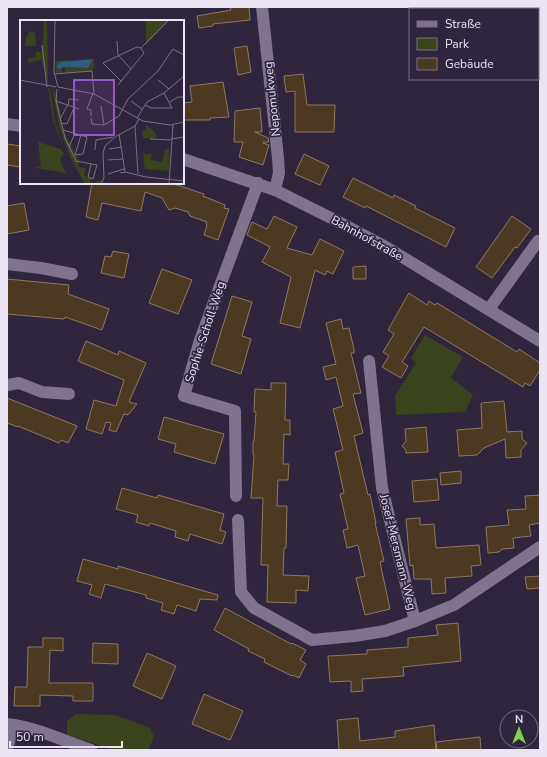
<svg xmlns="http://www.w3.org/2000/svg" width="547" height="757" viewBox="0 0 547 757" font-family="'Nunito Sans',sans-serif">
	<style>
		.green { fill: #39441d }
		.building { fill: #4b3922; stroke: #8e7961 }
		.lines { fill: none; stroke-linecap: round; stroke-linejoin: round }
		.minor { stroke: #7f738f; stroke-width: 12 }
		.labels { text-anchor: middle; stroke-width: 3.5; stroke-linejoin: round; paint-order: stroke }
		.street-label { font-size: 12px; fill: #eae4f3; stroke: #2f253c }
		.inset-road { fill: none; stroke: #7a7185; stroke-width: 1 }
		.view { fill: #975acc; fill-opacity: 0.15; stroke: #975acc; stroke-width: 2 }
		.inset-edge { fill: none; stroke: #eae4f3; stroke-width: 2 }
	</style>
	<rect width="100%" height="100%" fill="#2f253c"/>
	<!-- green -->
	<g class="green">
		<polygon points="425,335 463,357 451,378 473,395 465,412 396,415 395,396 416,363 411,358"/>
		<polygon points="76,714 115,715 150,728 154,737 148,750 114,750 67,735 67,721"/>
	</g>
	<!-- building -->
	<g class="building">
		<polygon points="230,7 249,7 250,20 213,24 213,26 199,28 197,16 231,10"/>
		<polygon points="247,46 251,72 238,75 234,48"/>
		<polygon points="303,74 307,105 335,105 334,132 295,132 295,91 286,92 284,76"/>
		<polygon points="223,82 229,117 210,118 210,120 183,120 183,103 192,102 190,86"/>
		<polygon points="260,108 262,132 255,132 268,138 269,142 263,142 263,143 269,145 263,165 239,157 243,142 234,142 235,111"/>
		<polygon points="7,144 21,146 20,167 7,165"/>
		<polygon points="304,154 329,166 320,185 295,174"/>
		<polygon points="353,178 393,198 394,195 416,206 415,208 455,228 446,247 366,206 365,208 343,197"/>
		<polygon points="92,183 166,183 174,185 174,184 204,194 203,196 225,205 224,208 229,209 218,240 204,235 207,225 206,224 207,222 190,216 188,212 175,208 169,210 162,198 145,192 141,211 102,203 98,220 86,217"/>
		<polygon points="24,203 29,230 7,234 7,206"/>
		<polygon points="274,216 297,227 287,248 312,255 320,239 344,251 333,274 327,271 325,275 315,270 300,328 280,323 291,277 262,262 270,247 247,235 252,222 267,229"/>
		<polygon points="512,216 531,229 517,248 515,247 492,278 476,267"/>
		<polygon points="113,251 129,254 124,278 101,273 105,256 111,257"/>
		<polygon points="366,266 366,279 353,279 353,267"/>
		<polygon points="162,269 192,280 178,314 149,303"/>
		<polygon points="7,279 69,285 68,294 109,309 102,330 65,317 64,319 7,314"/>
		<polygon points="409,293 427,305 429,301 435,305 437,303 517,352 519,349 540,363 540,370 530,386 525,383 523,387 424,327 402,362 408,366 401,378 382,367 389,356 383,352 394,334 388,330"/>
		<polygon points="232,296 252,302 242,336 251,339 241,374 211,364"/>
		<polygon points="341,319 343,329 349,328 354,349 354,353 351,353 361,393 353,394 363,433 354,436 368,495 370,494 376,523 375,523 384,561 380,562 390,609 365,615 356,578 365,576 358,545 347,548 343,530 348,529 340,494 344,493 335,452 343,450 333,409 343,406 336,377 326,380 323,367 336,364 326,323"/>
		<polygon points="86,341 118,355 119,351 146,363 129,402 137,404 128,415 124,414 116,432 109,430 111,423 106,422 102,434 86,429 94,400 116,406 124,380 78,361"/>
		<polygon points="271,383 286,383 285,420 290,420 290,435 284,434 283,464 289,464 288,480 278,480 277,506 287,506 286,548 284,548 283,575 309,576 308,591 296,590 296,603 267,602 268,565 261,565 263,498 251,498 254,455 253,455 253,441 254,441 256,412 254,412 255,389 271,390"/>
		<polygon points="7,398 77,426 68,443 61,440 59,443 18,426 18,427 7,423"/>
		<polygon points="504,401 507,432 522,431 522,439 527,443 521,450 521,457 506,458 505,439 484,448 477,455 459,456 457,430 482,428 481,403"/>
		<polygon points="164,417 224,434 215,464 174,452 176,444 158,439"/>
		<polygon points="426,427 428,452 406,453 406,450 402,446 406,441 405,429"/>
		<polygon points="461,471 461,483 441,485 440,473"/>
		<polygon points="437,479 439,500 414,502 412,481"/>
		<polygon points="122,488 157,498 158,495 224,514 220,530 226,532 222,544 190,534 188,541 175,537 176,531 150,523 149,526 136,522 138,515 116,509"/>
		<polygon points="540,495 540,523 529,525 531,536 513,538 514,548 502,549 499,552 488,553 486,527 509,525 507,510 526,509 525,496"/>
		<polygon points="420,518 420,525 434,524 436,548 479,545 481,565 471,566 472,576 445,578 446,593 432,594 431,579 414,579 413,565 410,566 406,519"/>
		<polygon points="83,559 118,569 118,566 218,595 217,600 200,599 196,611 177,605 174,614 161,610 163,603 146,598 146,595 105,584 101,598 89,594 92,585 77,581"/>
		<polygon points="540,576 540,588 527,589 525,577"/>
		<polygon points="225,608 291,644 292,643 306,650 300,660 306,664 299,678 293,675 292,676 264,662 265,659 248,651 249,649 214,630"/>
		<polygon points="458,623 461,661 403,667 404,676 362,679 363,691 351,692 351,681 330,682 328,656 367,654 367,650 408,647 408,638 438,635 436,625"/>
		<polygon points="43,638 63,638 63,651 50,650 49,683 93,683 93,701 73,701 73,696 40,695 40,706 14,706 15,687 27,687 28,647 43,647"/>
		<polygon points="93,643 118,644 118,664 92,663"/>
		<polygon points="147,653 176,666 162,699 133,686"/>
		<polygon points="204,694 243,711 230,740 192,724"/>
		<polygon points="358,718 360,741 395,737 395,731 434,725 436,750 339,750 337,720"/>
		<polygon points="480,737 481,750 437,750 436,742"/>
	</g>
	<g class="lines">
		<!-- minor -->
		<g class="minor">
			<polyline points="262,7 278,158 279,173 275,190"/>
			<polyline points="7,124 21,126"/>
			<polyline points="183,159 275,190 335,220 386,247 540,341"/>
			<polyline points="7,264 41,268 72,274"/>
			<polyline points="489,309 538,241"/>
			<polyline points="369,361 382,488 415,621 454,605 540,547"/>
			<polyline points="7,385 19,383 42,392 69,394"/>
			<polyline points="236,496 235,411 184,396 200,340 258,183"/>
			<polyline points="238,520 241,592 254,608 312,640 354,636 385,631 415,621"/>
			<path d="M 7,724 C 36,727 64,741 91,750"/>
			<polyline points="7,748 14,725"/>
		</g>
	</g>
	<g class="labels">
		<!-- street labels -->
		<g class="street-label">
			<text transform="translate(272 99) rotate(-96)" y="4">Nepomukweg</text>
			<text transform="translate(367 238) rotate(29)" y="4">Bahnhofstraße</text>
			<text transform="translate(205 332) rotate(-72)" y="4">Sophie-Scholl-Weg</text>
			<text transform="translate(398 552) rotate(76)" y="4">Josef-Mersmann-Weg</text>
		</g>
	</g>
	<!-- overview -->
	<g transform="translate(20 20)">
		<rect width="164" height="164" fill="#2f253c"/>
		<path d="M 24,0 L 27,0 L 28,63 L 22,41 ZM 126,0 L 149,0 L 126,25 ZM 10,11 L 15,13 L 16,26 L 5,26 L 6,18 ZM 16,32 L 21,32 L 22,40 L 8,43 L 7,39 L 15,37 ZM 74,39 L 74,48 L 71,51 L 45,54 L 45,48 L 42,48 L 42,54 L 36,54 L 35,41 L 49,40 L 40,48 L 44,47 L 66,48 ZM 28,68 L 30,68 L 35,101 L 45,133 L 33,100 ZM 32,68 L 37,75 L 44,112 L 59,141 L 58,146 L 66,149 L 64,156 L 71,159 L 70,163 L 76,164 L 77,160 L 82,161 L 80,164 L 65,164 L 50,137 L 39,106 ZM 126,105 L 136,113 L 136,119 L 123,118 L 122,111 L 126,110 ZM 18,122 L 41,129 L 44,134 L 40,139 L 46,153 L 15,148 L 21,146 ZM 145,129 L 149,129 L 149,151 L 125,149 L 123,134 L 132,134 L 131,140 L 142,142 Z" fill="#39441d"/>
		<path d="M 73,39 L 68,48 L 44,47 L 39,49 L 36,46 L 41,42 Z" fill="#2e5d81"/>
		<path class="inset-road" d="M 35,0 L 34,52 L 38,67M 97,21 L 98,35 L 111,49M 22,25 L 27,67M 121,28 L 149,0M 34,54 L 72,51 L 74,74M 0,60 L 36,67M 138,60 L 149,69M 98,65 L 124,33 L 121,28 L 117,27 L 83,43 L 101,61M 38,67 L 74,74 L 123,101 L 150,105 L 164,102M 37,69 L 36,81 L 45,118 L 56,141 L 77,145 L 73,159 L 68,157 L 71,144M 36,81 L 59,89M 111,81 L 122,89M 150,82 L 158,77 L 164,77M 125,85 L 131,88 L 152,88 L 144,73M 48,86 L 49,79 L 59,80M 81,86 L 84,105 L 99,96 L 108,79 L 138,51 L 153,29 L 164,35M 71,96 L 71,90 L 67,89 L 73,73M 71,98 L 72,104 L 84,105M 117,98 L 127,82 L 144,73 L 164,56M 40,99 L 47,86M 41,103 L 47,104 L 54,88M 115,106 L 118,154M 43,110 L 67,117 L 63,134 L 55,135M 99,114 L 105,152M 130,119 L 151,120M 151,119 L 164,117M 49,127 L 55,113M 89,129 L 102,127M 75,130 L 76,120 L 93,117M 55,135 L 61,115M 88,140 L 103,139M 100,153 L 105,152 L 126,157 L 164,161M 88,154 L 104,149M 81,164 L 84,158 L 83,133 L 85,126 L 95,117 L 115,106 L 119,99M 149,164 L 153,105"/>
		<path class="view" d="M 54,60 L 94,60 L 94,115 L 54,115 Z"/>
		<rect width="164" height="164" class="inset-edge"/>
	</g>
	<!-- border -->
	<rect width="547" height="757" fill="none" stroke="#eae4f3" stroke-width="16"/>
	<!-- legend -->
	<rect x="409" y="8" width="130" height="72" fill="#2f253c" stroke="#7a7185"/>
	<rect x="417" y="21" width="20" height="6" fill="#7f738f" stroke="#7a7185"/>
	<text x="445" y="28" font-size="12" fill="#eae4f3">Straße</text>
	<rect x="417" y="38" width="20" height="12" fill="#39441d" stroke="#7a7185"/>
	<text x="445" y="48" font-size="12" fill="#eae4f3">Park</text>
	<rect x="417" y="58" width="20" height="12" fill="#4b3922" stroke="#7a7185"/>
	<text x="445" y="68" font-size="12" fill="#eae4f3">Gebäude</text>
	<!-- north arrow -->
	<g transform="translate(519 729)"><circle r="19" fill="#2f253c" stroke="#7a7185"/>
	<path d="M0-3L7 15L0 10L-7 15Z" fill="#81d050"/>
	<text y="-6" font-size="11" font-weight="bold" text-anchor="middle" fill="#eae4f3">N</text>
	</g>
	<!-- scale -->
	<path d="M10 741v6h112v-6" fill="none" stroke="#eae4f3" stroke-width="2"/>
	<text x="16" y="741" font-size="12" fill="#eae4f3" stroke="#2f253c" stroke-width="3" paint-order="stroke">50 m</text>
</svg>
